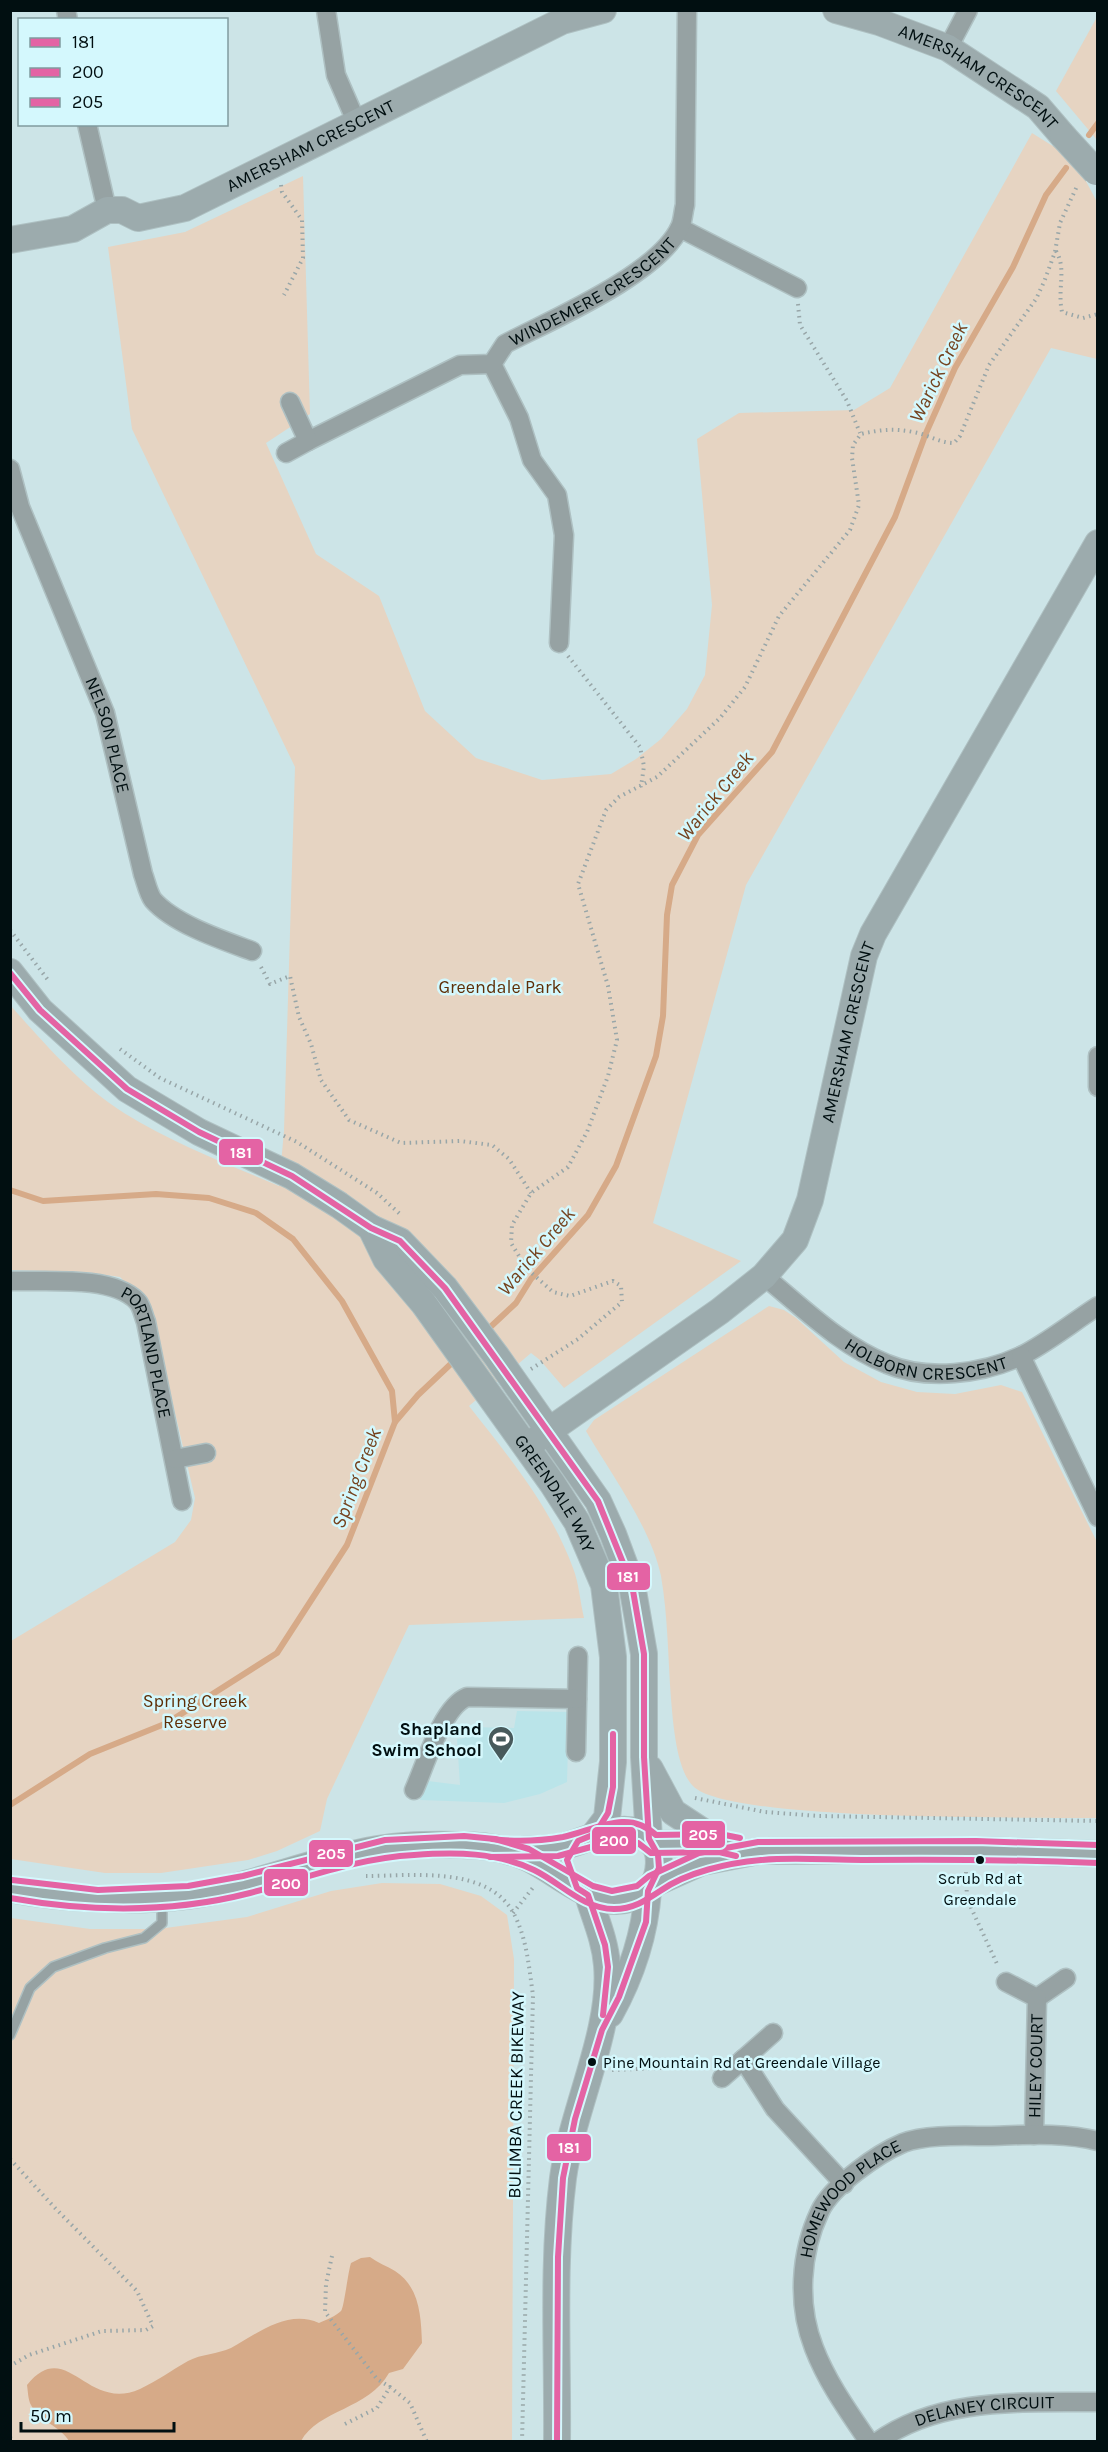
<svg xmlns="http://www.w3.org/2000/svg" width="1108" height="2452" viewBox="0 0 1108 2452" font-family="Karla,sans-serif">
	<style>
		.built { fill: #bae4e9 }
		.green { fill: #e6d4c2 }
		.water { fill: #d6aa88 }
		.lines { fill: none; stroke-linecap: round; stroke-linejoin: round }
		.stream { stroke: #d6aa88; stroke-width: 6 }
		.lane-casing { stroke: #aec0c2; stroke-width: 12 }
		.street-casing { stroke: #aec0c2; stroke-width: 21 }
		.secondary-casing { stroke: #aec0c2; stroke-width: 28 }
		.path { stroke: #98a6a8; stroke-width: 4; stroke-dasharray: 1.5 4.5; stroke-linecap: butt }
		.lane { stroke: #96a2a3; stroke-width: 9 }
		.street { stroke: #96a2a3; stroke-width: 18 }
		.secondary { stroke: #9cabad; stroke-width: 26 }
		.secondary-bridge-casing { stroke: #aec0c2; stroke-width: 28; stroke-linecap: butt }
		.secondary-bridge { stroke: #9cabad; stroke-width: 26 }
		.bus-1-casing { stroke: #d4f8fd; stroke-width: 10 }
		.bus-2-casing { stroke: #d4f8fd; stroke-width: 10 }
		.bus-3-casing { stroke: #d4f8fd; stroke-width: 10 }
		.bus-1 { stroke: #e463a4; stroke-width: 6 }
		.bus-2 { stroke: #e463a4; stroke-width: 6 }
		.bus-3 { stroke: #e463a4; stroke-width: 6 }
		.bus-dot { fill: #010f11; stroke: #d4f8fd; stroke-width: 2 }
		.labels { text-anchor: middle; stroke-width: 5; stroke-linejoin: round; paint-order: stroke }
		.bus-label { font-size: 16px; fill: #010f11; stroke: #d4f8fd }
		.street-label { font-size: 18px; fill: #010f11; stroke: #d4f8fd }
		.park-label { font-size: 18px; fill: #5f2f07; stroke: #d4f8fd }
		.poi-label { font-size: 18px; font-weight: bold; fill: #010f11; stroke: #d4f8fd; text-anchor: end }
		.water-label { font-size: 20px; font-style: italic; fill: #75431f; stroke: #d4f8fd }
		.line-badge { stroke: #d4f8fd; stroke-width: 2 }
		.badge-label { font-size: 16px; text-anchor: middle; font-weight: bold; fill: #fff }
	</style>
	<rect width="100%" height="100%" fill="#cce4e7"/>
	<!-- built -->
	<polygon class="built" points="517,1711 569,1712 567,1782 540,1794 504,1803 420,1800 428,1781 460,1785 457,1739 465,1738 472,1727 514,1728"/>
	<!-- green -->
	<g class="green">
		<polygon points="1097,17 1097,140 1056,91"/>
		<path d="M 1032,133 L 1064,153 L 1079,168 L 1097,202 L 1097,359 L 1051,348 L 746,885 L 653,1223 L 741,1261 L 564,1388 L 540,1360 L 531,1353 L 469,1406 C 509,1457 550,1506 573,1568 C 579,1583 580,1602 584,1618 L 409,1625 L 327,1799 L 320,1831 L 277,1851 L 248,1860 L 161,1873 L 105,1873 L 11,1859 L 11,1641 L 175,1542 L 191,1520 L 195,1498 L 157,1336 L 146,1303 L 120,1277 L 86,1272 L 11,1270 L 10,1005 C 45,1044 80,1085 124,1113 C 172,1143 227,1164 279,1186 L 284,1131 L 295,767 L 132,429 L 108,247 L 185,232 L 303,176 L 310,414 L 266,443 L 316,554 L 379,596 L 425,711 L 476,758 L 542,780 L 611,774 L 636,759 L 661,739 L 687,709 L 705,675 L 712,605 L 697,439 L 739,413 L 854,410 L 890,388 Z"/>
		<path d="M 769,1306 L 784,1310 L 796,1318 L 844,1362 L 881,1382 L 917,1392 L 955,1394 L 1001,1385 L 1022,1392 L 1097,1542 L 1097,1818 C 1033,1817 727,1822 693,1786 C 676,1769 673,1721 671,1699 C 668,1659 668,1616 661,1576 C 651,1528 611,1474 586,1431 L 594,1420 Z"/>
		<polygon points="382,1883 440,1884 481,1896 507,1915 514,1959 512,2441 11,2442 11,1918 90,1929 158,1929 247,1917 331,1891"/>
	</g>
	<!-- water -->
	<path class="water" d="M 370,2257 C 378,2263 387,2266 395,2271 C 420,2287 421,2317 422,2343 L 403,2369 L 389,2373 C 369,2409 318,2410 301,2441 L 69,2441 C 60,2426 39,2421 31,2405 C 28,2400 28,2391 27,2385 C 67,2336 86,2413 140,2389 C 157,2381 172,2370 188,2361 C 201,2354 218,2354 231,2348 C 258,2333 288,2309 319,2323 C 326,2320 336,2316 341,2311 C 344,2308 348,2272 351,2263 L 361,2258 Z"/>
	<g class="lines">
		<!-- stream -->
		<g class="stream">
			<polyline points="1089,135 1098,123"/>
			<polyline points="10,1190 43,1201 156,1194 209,1198 256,1213 293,1239 342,1301 392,1391 395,1422 347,1545 277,1653 167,1723 90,1754 10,1805"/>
			<polyline points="485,1332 516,1303 531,1279 588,1215 616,1166 656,1056 663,1016 667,915 672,885 698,835 772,752 895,517 926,433 955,368 1013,267 1046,195 1066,168"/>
			<polyline points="395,1422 418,1395 455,1360"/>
		</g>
		<!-- lane casing -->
		<g class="lane-casing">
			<polyline id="lane" points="10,2035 30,1988 53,1967 105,1948 144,1938 162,1923 162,1900"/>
		</g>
		<!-- street casing -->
		<g class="street-casing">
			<g id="street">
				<polyline points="66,10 68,20"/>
				<polyline points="326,10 336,75 356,121"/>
				<polyline points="948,48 968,10"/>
				<polyline points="87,124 107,210"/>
				<polyline points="680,228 797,288"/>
				<polyline points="492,364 519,418 532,460 557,495 564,535 559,643"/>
				<path id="s1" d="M 308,441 L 460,365 L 492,364 L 505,344 C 551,320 659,274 680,227 C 683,221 683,212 685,205 L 687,10"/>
				<polyline points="286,453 308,441 290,402"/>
				<path id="s2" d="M 10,469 L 20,507 L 105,713 L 143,874 C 146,882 148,893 153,900 C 174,924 222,940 252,951"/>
				<polyline points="1098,1056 1098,1087"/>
				<path id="s3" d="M 764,1276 C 802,1307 841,1346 887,1364 C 927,1381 982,1374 1021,1356 C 1047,1343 1073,1322 1098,1306"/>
				<path id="s4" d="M 10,1281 C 45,1282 112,1275 137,1301 C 142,1306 143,1315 146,1322 L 182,1501"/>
				<polyline points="1021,1356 1098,1517"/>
				<polyline points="175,1459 206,1453"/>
				<polyline points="576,1752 578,1656"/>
				<path d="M 414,1790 C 425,1766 442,1707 467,1697 L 577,1699"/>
				<polyline points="1006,1982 1037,1998 1066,1978"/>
				<polyline points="743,2059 775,2109 844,2184"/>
				<polyline points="722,2078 773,2033"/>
				<path id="s5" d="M 1034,2135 L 1037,1998"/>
				<path id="s6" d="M 869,2442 C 848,2411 827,2382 814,2348 C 797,2305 800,2253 820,2211 C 832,2186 877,2154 903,2143 C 926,2134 965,2136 989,2136 C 1025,2135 1063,2132 1098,2141"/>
				<path id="s7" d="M 877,2442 C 941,2396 1023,2403 1098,2402"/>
			</g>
		</g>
		<!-- secondary casing -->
		<g class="secondary-casing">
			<g id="secondary">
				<path id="s8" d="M 836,10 L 879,22 L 948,48 L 1038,107 L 1063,136"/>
				<path id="s9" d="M 10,240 L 73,229 L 107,210 L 122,210 L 138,218 L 185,208 L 562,21 L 603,10"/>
				<polyline points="10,972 40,1010 127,1089 199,1132 292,1176 339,1205 371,1228 400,1241 445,1288 497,1357 598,1501 613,1534 632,1585 644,1654 644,1757 649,1839"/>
				<path id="s10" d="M 371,1228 L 386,1259 L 424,1304 L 552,1483 L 577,1522 L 604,1585 L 613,1657 L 613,1762 L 607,1818 L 594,1835"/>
				<path id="s11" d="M 527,1446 L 720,1311 L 764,1276 L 795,1240 L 810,1200 L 864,956 L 873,934 L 1098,543"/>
				<polyline points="650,1769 673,1812 720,1843"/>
				<polyline points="653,1844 720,1843"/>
				<polyline points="653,1884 702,1862 759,1851 976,1850 1098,1854"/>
				<path d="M 10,1889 C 60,1899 137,1903 187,1896 C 244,1889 297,1866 353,1854 C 390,1845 424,1844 461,1845 C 481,1845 505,1849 523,1856 C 554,1868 595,1911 629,1899 C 636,1897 645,1893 649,1889 C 661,1878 663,1850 650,1839 C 623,1816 586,1843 559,1847 C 542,1850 525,1849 509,1851"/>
				<path d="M 610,2014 C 631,1976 645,1933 648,1891"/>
				<path d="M 557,2442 C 558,2354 552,2264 563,2178 C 572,2110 613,2030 607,1965 C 605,1940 595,1918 588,1895"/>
			</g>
		</g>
		<!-- path -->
		<g class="path">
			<polyline points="281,185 282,192 302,220 303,258 284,295"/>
			<path d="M 1056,251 C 1067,269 1057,289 1062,312 L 1083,318 L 1098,314"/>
			<polyline points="798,304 800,325 847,401 860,433"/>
			<polyline points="568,656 640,747 644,766 641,787"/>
			<polyline points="10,930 48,980"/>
			<polyline points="261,967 270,984 290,976 299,1017 311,1044 321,1080 349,1120 401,1143 460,1141 492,1145 509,1159 531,1193"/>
			<polyline points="120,1049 160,1078 297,1142 377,1193 401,1215"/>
			<path d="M 531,1369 L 578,1339 L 622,1302 L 621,1286 L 613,1281 L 570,1296 L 553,1292 L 527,1269 L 511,1243 L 512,1225 L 531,1193 L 568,1167 L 587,1132 L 608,1076 L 617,1040 L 608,986 L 578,884 L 606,810 L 619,797 L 657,777 L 720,718 L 745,687 L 779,616 L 850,530 L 859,505 L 852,458 L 853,445 L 861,434 C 878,430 894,428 913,432 C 927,434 939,443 954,443 L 960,436 L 989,365 L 1036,299 L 1044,282 L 1055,252 L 1060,223 L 1078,184"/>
			<polyline points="695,1798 765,1812 819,1816 1098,1821"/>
			<polyline points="966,1872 967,1899 998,1966"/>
			<path d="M 366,1876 C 412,1876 488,1865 514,1914 C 527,1939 529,1968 533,1995 L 522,2442"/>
			<polyline points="513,1913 535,1885"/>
			<polyline points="612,2070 710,2066"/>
			<polyline points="10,2159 55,2208 137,2291 153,2326 146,2330 102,2331 29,2355 10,2366"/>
			<polyline points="332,2256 326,2284 325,2312 377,2379 390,2387"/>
			<polyline points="345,2424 377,2408 390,2387 410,2403 427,2442"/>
			<polyline points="10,2437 13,2442"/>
		</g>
		<!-- lane -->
		<use href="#lane" class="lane"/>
		<!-- street -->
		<use href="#street" class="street"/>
		<!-- secondary -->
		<use href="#secondary" class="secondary"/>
		<!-- secondary-bridge casing -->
		<g class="secondary-bridge-casing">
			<polyline id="secondary-bridge" points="1063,136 1096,172"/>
		</g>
		<!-- secondary-bridge -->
		<use href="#secondary-bridge" class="secondary-bridge"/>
		<!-- bus-1 casing -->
		<g class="bus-1-casing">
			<g id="bus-1">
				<polyline points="10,973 40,1010 127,1089 199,1132 292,1176 371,1228 400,1241 445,1288 598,1501 632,1585 644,1654 644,1757 649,1839 658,1855 659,1868 648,1891 646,1922 619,1997 602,2030 575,2119 563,2178 558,2257 557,2442"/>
				<polyline points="603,2015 608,1967 605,1945 588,1895 577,1888 567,1860 578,1841 595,1834 608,1813 613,1787 613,1734"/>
			</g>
		</g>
		<!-- bus-2 casing -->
		<g class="bus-2-casing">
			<g id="bus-2">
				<polyline points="490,1857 558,1856 620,1839 638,1843 651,1853 719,1852 736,1856"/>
				<path d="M 10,1898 C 89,1912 172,1913 250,1893 C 304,1879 357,1858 414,1855 C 455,1852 497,1852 534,1870 C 561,1883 583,1909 614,1909 C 633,1909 645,1901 660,1891 C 687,1872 728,1863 761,1860 C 794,1857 829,1860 862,1860 C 941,1859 1019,1860 1098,1863"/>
			</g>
		</g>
		<!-- bus-3 casing -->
		<g class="bus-3-casing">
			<g id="bus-3">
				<path d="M 492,1839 C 515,1842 540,1841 563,1837 C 595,1830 628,1808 656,1835 L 720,1834 L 740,1838"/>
				<polyline points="12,1880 98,1890 188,1886 243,1876 385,1840 464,1836 495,1839 529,1849 593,1886 612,1891 637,1886 649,1876 699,1853 758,1842 976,1841 1098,1845"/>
			</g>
		</g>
		<!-- bus-1 -->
		<use href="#bus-1" class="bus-1"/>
		<!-- bus-2 -->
		<use href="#bus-2" class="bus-2"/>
		<!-- bus-3 -->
		<use href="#bus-3" class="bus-3"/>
	</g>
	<!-- icons -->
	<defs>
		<g id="stadium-pin" transform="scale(1.35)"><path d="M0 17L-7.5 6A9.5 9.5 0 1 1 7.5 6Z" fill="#485a5c" stroke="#d4f8fd"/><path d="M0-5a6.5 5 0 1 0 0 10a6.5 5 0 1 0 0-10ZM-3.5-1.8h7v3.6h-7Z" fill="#fff"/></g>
	</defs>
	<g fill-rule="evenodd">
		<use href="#stadium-pin" x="501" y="1739"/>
	</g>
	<!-- markers -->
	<g class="bus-dot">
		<circle cx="980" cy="1860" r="5"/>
		<circle cx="592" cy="2062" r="5"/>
	</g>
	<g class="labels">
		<!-- bus labels -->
		<g class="bus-label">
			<text x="980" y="1884">Scrub Rd at<tspan x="980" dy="21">Greendale</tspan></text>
			<text x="603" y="2068" text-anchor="start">Pine Mountain Rd at Greendale Village</text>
		</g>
		<!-- street labels -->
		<g class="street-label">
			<text dy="6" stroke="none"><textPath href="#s8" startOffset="159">AMERSHAM CRESCENT</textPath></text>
			<text dy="6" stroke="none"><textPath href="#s9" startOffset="324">AMERSHAM CRESCENT</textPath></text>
			<text dy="6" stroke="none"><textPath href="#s1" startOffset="328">WINDEMERE CRESCENT</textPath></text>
			<text dy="6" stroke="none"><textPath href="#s2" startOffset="284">NELSON PLACE</textPath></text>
			<text dy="6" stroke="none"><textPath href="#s11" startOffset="554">AMERSHAM CRESCENT</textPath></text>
			<text dy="6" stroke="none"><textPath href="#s3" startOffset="190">HOLBORN CRESCENT</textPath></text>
			<text dy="6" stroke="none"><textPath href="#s4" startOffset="183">PORTLAND PLACE</textPath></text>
			<text dy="6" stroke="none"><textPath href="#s10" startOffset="324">GREENDALE WAY</textPath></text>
			<text dy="6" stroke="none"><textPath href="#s5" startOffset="69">HILEY COURT</textPath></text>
			<text transform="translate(516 2095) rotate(-89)" y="6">BULIMBA CREEK BIKEWAY</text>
			<text dy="6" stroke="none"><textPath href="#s6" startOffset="278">HOMEWOOD PLACE</textPath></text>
			<text dy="6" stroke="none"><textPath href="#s7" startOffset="114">DELANEY CIRCUIT</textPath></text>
		</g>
		<!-- park labels -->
		<g class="park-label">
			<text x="500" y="993">Greendale Park</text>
			<text x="195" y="1707">Spring Creek<tspan x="195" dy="21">Reserve</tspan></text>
		</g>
		<!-- poi labels -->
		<g class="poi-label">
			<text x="482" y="1735">Shapland<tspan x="482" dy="21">Swim School</tspan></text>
		</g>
		<!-- water labels -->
		<g class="water-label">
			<text transform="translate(938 372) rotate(-64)" y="7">Warick Creek</text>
			<text transform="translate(715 796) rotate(-51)" y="7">Warick Creek</text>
			<text transform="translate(536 1251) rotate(-50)" y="7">Warick Creek</text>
			<text transform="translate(356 1478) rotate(-69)" y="7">Spring Creek</text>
		</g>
	</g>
	<g class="line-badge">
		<rect x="218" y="1138" width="46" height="28" rx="6" fill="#e463a4"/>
		<rect x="606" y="1562" width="45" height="29" rx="6" fill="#e463a4"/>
		<rect x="681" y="1820" width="45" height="29" rx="6" fill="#e463a4"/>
		<rect x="591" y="1826" width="46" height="29" rx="6" fill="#e463a4"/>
		<rect x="308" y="1839" width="46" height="29" rx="6" fill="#e463a4"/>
		<rect x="263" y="1868" width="46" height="29" rx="6" fill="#e463a4"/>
		<rect x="546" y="2133" width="46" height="29" rx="6" fill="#e463a4"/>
	</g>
	<g class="badge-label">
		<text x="241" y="1158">181</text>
		<text x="628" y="1582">181</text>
		<text x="703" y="1840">205</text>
		<text x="614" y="1846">200</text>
		<text x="331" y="1859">205</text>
		<text x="286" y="1889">200</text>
		<text x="569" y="2153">181</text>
	</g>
	<!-- border -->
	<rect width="1108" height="2452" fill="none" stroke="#010f11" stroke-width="24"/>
	<!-- legend -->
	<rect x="18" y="18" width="210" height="108" fill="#d4f8fd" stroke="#809b9f" stroke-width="1.5"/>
	<rect x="30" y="38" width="30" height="9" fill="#e463a4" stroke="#809b9f" stroke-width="1.5"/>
	<text x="72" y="48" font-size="18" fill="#010f11">181</text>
	<rect x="30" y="68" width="30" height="9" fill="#e463a4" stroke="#809b9f" stroke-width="1.5"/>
	<text x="72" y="78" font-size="18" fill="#010f11">200</text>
	<rect x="30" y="98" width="30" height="9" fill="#e463a4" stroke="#809b9f" stroke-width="1.5"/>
	<text x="72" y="108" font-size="18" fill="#010f11">205</text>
	<!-- scale -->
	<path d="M21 2422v9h153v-9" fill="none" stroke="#010f11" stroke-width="3"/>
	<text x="30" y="2422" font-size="18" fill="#010f11" stroke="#d4f8fd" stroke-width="4.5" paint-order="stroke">50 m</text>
</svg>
